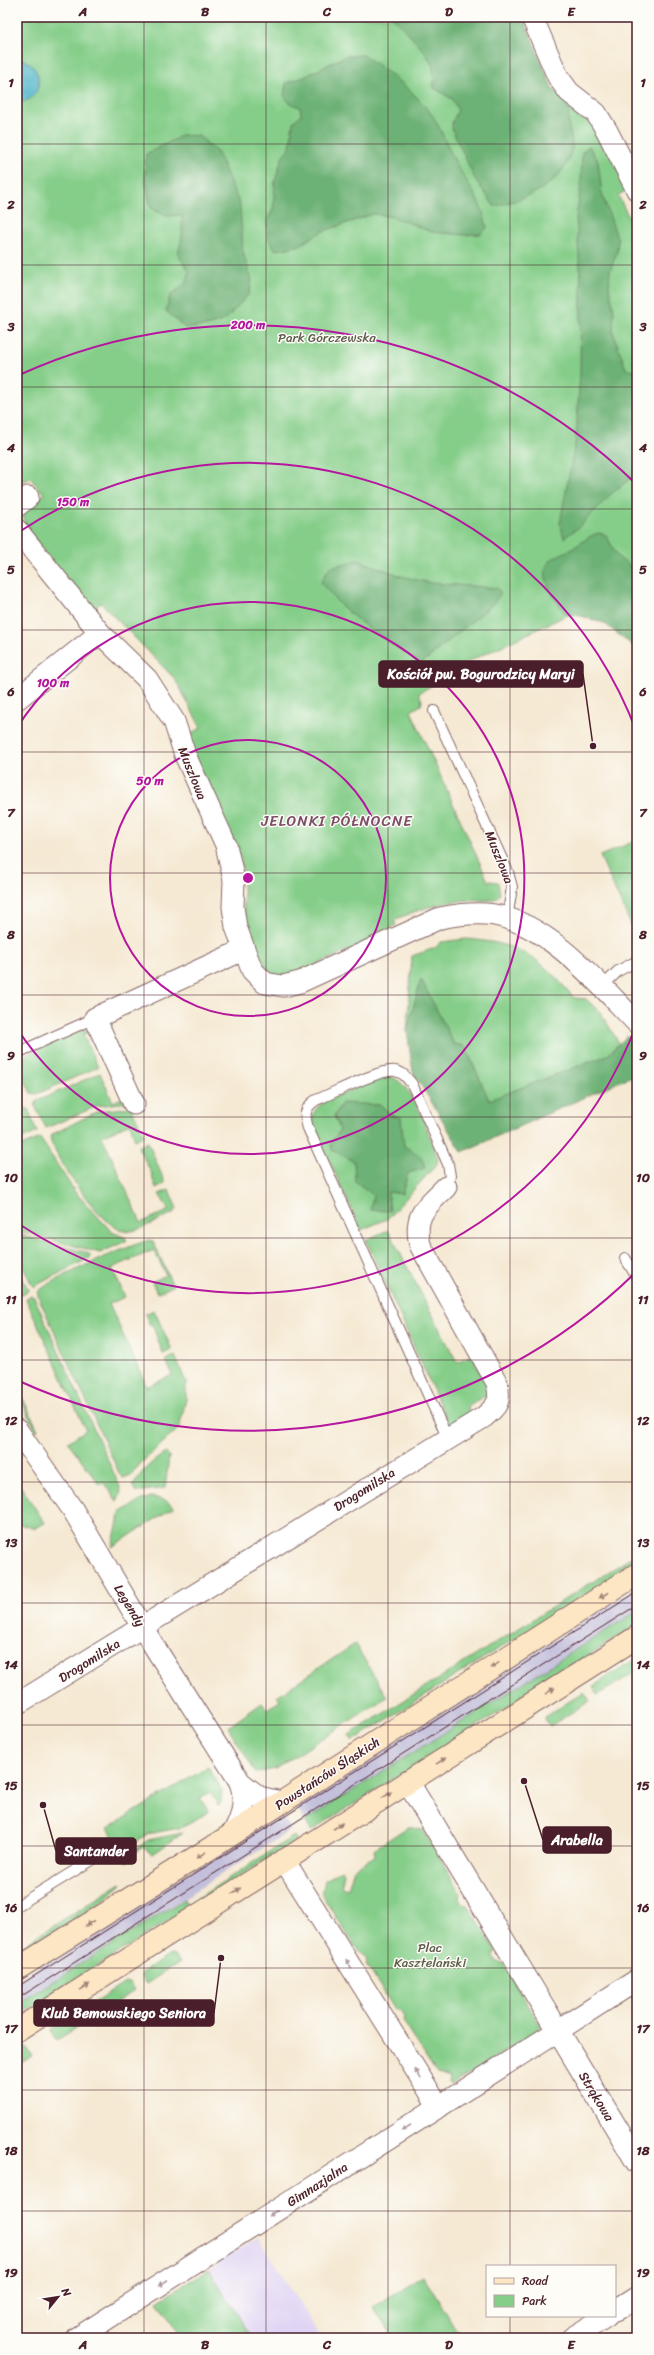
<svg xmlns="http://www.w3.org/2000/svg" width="654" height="2355" viewBox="0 0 654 2355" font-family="Sriracha,sans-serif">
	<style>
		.built { fill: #e0d4f4 }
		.industrial { fill: #c4c0db }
		.green { fill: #85ce89; stroke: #68765a }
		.forest { fill: #6cb175; stroke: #5b6850 }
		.water { fill: #49b2c7; stroke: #4a6879 }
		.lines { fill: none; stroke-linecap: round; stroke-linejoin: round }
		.service-casing { stroke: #866666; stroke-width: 12 }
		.minor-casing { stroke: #866666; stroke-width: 23 }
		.tertiary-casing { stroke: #866666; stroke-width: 24 }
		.secondary-casing { stroke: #866666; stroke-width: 24 }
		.service { stroke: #fff; stroke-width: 10 }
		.minor { stroke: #fff; stroke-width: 21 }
		.tertiary { stroke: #fff; stroke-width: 22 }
		.secondary { stroke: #fce6c4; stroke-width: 22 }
		.tram { stroke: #4a1f2b; stroke-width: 1 }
		.oneway { fill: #a38278 }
		.oneway2 { fill: #ae9aa0 }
		.grid { fill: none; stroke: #4a1f2b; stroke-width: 1; stroke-opacity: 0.55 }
		.ring { fill: none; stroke: #b5179e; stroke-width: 2 }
		.labels { text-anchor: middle; stroke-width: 3; stroke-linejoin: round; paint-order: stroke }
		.park-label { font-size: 13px; fill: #5f5c4c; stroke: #fdfcf7 }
		.street-label { font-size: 13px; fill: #4a1f2b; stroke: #fdfcf7 }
		.quarter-label { font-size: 15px; letter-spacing: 1px; fill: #7e4e69; stroke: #fdfcf7 }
		.centre { fill: #b5179e; stroke: #fdfcf7; stroke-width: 2 }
		.ring-label { font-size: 12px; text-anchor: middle; font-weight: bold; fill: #b5179e; stroke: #fdfcf7; stroke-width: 3; stroke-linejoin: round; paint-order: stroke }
		.leader { fill: none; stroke: #4a1f2b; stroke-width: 1.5 }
		.callout-dot { fill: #4a1f2b; stroke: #fdfcf7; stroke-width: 1.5 }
		.callout { fill: #4a1f2b; stroke: #4a1f2b; stroke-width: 1.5 }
		.callout-label { font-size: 14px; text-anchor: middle; font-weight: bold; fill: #fff }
		.neatline { fill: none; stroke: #4a1f2b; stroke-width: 1.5 }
		.grid-label { font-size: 13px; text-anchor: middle; font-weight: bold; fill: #4a1f2b }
	</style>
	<rect width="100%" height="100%" fill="#fdfcf7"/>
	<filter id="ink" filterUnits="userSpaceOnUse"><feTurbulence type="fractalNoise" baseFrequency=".025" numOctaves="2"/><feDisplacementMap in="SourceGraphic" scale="8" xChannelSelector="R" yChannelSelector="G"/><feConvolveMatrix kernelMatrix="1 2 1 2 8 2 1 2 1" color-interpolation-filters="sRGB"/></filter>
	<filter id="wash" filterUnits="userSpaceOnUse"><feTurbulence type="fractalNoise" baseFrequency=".012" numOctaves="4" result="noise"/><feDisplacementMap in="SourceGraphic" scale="16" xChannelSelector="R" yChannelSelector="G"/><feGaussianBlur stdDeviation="0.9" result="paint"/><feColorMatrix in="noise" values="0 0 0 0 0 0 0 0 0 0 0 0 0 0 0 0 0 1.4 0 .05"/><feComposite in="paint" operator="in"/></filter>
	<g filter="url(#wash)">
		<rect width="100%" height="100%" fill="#f5e9d3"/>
		<!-- built -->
		<polygon class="built" points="258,2237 322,2338 252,2338 209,2269"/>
		<!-- industrial -->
		<g class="industrial">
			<polygon points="637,1587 637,1611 305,1821 295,1805"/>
			<polygon points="280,1814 291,1830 17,2004 17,1981"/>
		</g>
		<!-- green -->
		<g class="green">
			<path d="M 17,17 L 523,17 L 552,88 L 598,130 L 628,190 L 618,195 L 637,235 L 637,582 L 453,669 L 454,672 L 419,693 L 422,701 L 421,705 L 411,711 L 488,881 L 498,882 L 500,894 C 492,905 481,898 469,900 C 442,902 419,909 394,920 L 396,925 L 363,944 L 298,973 L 281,977 L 271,973 L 262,961 L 249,932 L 244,909 L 242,863 L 186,737 L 201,728 L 175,679 L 101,603 L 92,610 L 26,529 L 23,513 L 44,494 L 30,478 L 17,486 Z"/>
			<polygon points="637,840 637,939 600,856"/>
			<path d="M 466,939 C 520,943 539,956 574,998 L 586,999 L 600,1012 L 619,1043 L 608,1055 L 489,1101 L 465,1046 L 454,1044 L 421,980 L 407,1031 L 412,956 L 435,948 L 441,942 Z"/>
			<polygon points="86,1030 92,1030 83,1035 98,1067 37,1094 31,1093 18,1066 21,1057 76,1031"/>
			<polygon points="100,1073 113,1102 126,1096 129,1102 97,1106 46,1128 35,1106 37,1101"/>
			<path d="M 386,1076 C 414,1078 428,1135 438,1158 L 437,1164 L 387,1219 L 361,1230 L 312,1123 C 313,1118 313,1112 317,1108 C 326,1098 371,1083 386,1076 Z"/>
			<path d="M 131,1107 L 144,1135 L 135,1140 L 130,1123 L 102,1136 L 141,1223 L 169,1210 L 159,1194 L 169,1190 L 177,1209 L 173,1213 C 159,1219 139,1233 124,1231 C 103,1228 54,1159 50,1137 L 53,1134 L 98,1111 Z"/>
			<polygon points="24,1108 28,1109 37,1132 17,1142 17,1110"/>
			<polygon points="40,1138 75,1192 112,1232 126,1238 126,1241 100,1253 17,1230 17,1148"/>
			<polygon points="148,1142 165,1183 156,1188 152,1177 153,1176 138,1147"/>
			<polygon points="388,1230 457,1362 472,1355 491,1392 468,1406 470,1421 449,1425 366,1240"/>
			<polygon points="17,1234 88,1253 91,1257 33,1287 17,1255"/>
			<path d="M 150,1240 L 153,1241 L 173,1286 L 157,1293 L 152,1282 L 166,1275 L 154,1250 L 112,1268 L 125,1297 L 109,1304 L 147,1387 L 172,1375 L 166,1360 L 175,1356 L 186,1382 L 186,1399 L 179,1428 L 141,1463 L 131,1475 L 123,1478 L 120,1475 L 38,1296 L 38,1292 C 48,1280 132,1244 150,1240 Z"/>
			<polygon points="17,1265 28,1290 26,1293 17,1297"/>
			<polygon points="31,1296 34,1297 120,1487 121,1492 117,1501 104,1483 100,1485 68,1442 86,1430 26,1299"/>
			<polygon points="154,1310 172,1350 163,1354 152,1324 150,1325 145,1314"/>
			<polygon points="17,1386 38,1430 36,1431 17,1391"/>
			<path d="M 166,1453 L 169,1456 L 165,1488 L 136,1492 L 133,1487 C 139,1473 153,1460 166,1453 Z"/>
			<polygon points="17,1481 45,1523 34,1528 17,1524"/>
			<polygon points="151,1497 165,1500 174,1507 112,1547 120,1513 142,1500"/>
			<polygon points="637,1554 637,1561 353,1741 349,1735"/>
			<polygon points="637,1611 637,1625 311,1831 305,1821"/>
			<polygon points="355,1644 387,1697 275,1769 256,1773 228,1727 262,1703 267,1709 280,1701 277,1696"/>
			<polygon points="637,1658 637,1671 598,1695 593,1686"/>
			<polygon points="584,1692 590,1701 550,1726 545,1719 546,1716"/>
			<polygon points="208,1767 222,1790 221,1803 218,1805 210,1792 200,1798 209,1812 179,1828 147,1834 116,1858 108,1856 102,1846 114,1839 108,1828"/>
			<polygon points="408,1827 423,1830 460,1892 459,1898 463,1904 469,1906 496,1951 494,1956 497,1962 503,1963 540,2025 537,2032 528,2038 451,2085 448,2083 449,2078 437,2074 403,2021 404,2017 400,2011 395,2010 366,1964 367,1960 363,1953 358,1951 322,1895 325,1880 341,1870 344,1873 341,1887 348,1889 354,1868 375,1856 374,1849"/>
			<polygon points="183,1833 153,1854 143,1847 126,1858 128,1862 122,1859 148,1840"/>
			<polygon points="294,1836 297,1840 17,2017 17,2004 184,1899 187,1905"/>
			<polygon points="121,1883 122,1884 101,1902 17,1955 17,1949"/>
			<polygon points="174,1955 180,1962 146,1984 141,1976 143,1972 168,1956"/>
			<polygon points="125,1983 129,1983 134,1991 102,2012 95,2002"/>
			<polygon points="77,2013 84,2023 57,2040 51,2030"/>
			<polygon points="25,2046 32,2056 17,2066 17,2051"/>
			<polygon points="209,2269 252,2338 181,2338 158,2301"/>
			<polygon points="423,2276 462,2338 393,2338 373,2307"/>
		</g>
		<!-- forest -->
		<g class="forest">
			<path d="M 393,17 L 523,17 L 552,88 L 569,105 C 569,112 568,119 569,126 C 570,133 573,141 572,148 C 565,184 526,200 494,206 L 475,179 L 452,129 L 452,123 L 458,110 L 452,99 L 434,88 L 433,66 L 424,51 Z"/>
			<path d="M 364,55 C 388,72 418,93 434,118 C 444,134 449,152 459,168 C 470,187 484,206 487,228 L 481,234 L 464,235 L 432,232 L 393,217 L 373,214 L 321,232 L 298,246 L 276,250 L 268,239 L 267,221 L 273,209 L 275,181 L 283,155 L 290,147 L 293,122 L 301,115 L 300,107 L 291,104 L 284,96 L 286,83 L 304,77 L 345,56 Z"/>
			<polygon points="183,135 199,136 218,153 240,205 243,252 252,281 249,294 225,320 206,326 185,328 166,311 170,296 187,282 189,272 178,254 182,237 182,215 166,216 151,208 145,179 146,154"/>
			<polygon points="589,146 598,161 602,194 618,240 617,252 610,271 609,287 614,310 613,332 626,369 637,372 637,473 611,494 579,527 564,538 560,523 576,438 580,373 581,283 576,217 581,185 582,152"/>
			<path d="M 599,533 L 606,535 L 618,557 L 630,566 L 637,565 L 637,649 L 604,623 L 581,616 L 567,615 C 558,605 540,579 547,565 C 552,556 565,553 573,548 C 583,542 589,535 599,533 Z"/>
			<path d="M 358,560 L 401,576 L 431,583 L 497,588 L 501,593 L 494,603 L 421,664 C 387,640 345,617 321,582 L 330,567 Z"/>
			<polygon points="421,979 454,1044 465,1046 489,1100 608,1055 627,1036 637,1045 637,1069 632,1076 462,1152 413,1072 407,1031"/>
			<polygon points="342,1103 381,1105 392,1116 401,1117 404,1146 421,1156 425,1168 408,1173 402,1194 388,1192 390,1211 370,1210 373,1195 355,1181 354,1161 332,1150 331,1144 340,1129 334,1116"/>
		</g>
		<!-- water -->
		<path class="water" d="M 17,58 C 46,63 46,101 17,103 Z"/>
	</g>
	<g filter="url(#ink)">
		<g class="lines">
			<!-- service casing -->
			<g class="service-casing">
				<g id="service">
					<polyline points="434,711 508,872 512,887 507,919"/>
					<polyline points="602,987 618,971 637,961"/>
					<polyline points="17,1053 95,1018"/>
					<path d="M 446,1187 L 450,1176 L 448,1164 L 412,1084 C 407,1078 403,1072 395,1071 C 381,1068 332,1094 316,1100 C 304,1108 304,1115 308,1128 L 447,1437"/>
					<polyline points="625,1258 637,1277"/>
					<polyline points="17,1906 97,1857"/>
				</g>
			</g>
			<!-- minor casing -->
			<g class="minor-casing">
				<g id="minor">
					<polyline points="532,17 558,77 569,92 596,113 607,131 637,190"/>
					<polyline points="17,506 28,497"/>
					<polyline points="17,530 100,633"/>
					<path d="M 17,699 L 100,633 L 147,679 L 174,721 L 185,755 L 226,845 L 234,880 L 233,907 L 236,927 L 252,970 L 265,983 L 283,986 L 300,982 L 440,918 C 455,915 470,913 486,914 C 544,918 599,984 637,1023"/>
					<polyline points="134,1104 95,1018 243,950"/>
					<polyline points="17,1430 73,1510 147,1635 240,1782 259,1797 281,1802"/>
					<path d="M 17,1704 L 484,1417 C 498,1405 501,1402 497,1383 L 420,1245 C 413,1215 426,1207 446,1187"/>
					<path d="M 233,1833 C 243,1818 246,1799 240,1782"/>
					<polyline points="284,1860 439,2107"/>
					<polyline points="615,2311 637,2297"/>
					<polyline points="77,2338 637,1980"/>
					<polyline points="572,2338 607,2316"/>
				</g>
			</g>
			<!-- tertiary casing -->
			<g class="tertiary-casing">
				<polyline id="tertiary" points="408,1782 637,2162"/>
			</g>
			<!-- secondary casing -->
			<g class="secondary-casing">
				<g id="secondary">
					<polyline points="17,1969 217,1844 637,1574"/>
					<polyline points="17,2030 637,1637"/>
				</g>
			</g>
			<!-- service -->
			<use href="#service" class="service"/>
			<!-- minor -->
			<use href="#minor" class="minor"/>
			<!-- tertiary -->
			<use href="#tertiary" class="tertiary"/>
			<!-- secondary -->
			<use href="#secondary" class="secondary"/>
			<!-- tram -->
			<g class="tram">
				<polyline points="17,1987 637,1592"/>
				<polyline points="17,1999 637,1605"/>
			</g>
		</g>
		<!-- one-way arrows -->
		<defs><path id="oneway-solid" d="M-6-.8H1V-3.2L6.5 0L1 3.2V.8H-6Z"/></defs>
		<g class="oneway">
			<use href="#oneway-solid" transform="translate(604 1595) rotate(148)"/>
			<use href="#oneway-solid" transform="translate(495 1665) rotate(147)"/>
			<use href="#oneway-solid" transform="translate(550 1691) rotate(-32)"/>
			<use href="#oneway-solid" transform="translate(441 1761) rotate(-32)"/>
			<use href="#oneway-solid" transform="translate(387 1795) rotate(-32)"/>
			<use href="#oneway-solid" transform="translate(338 1826) rotate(-33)"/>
			<use href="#oneway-solid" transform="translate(201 1855) rotate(148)"/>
			<use href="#oneway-solid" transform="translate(236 1891) rotate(-32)"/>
			<use href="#oneway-solid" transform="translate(90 1923) rotate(148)"/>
			<use href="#oneway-solid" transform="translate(85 1987) rotate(-32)"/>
		</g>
		<g class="oneway2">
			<use href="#oneway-solid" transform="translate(349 1964) rotate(-122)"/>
			<use href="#oneway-solid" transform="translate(418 2074) rotate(-122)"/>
			<use href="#oneway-solid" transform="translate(406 2128) rotate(147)"/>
			<use href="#oneway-solid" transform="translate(273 2213) rotate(147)"/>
			<use href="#oneway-solid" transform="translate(163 2283) rotate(147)"/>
		</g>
	</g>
	<!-- grid -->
	<path class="grid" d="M 144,17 L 144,2338M 266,17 L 266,2338M 388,17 L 388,2338M 510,17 L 510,2266M 17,144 L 637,144M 17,265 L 637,265M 17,387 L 637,387M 17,509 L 637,509M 17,630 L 637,630M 17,752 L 637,752M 17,873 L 637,873M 17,995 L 637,995M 17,1117 L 637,1117M 17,1238 L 637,1238M 17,1360 L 637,1360M 17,1482 L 637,1482M 17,1603 L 637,1603M 17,1725 L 637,1725M 17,1846 L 637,1846M 17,1968 L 637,1968M 17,2090 L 637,2090M 17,2211 L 637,2211M 510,2316 L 510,2338"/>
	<!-- distance rings -->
	<g class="ring">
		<circle cx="248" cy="878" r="138"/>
		<path d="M18 726A276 276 0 1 1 18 1030"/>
		<path d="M637 1023A415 415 0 0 1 19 1224M19 532A415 415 0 0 1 637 733"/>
		<path d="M636 1272A553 553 0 0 1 19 1381M19 375A553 553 0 0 1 636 484"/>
	</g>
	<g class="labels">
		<!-- park labels -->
		<g class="park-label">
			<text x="327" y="342">Park Górczewska</text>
			<text x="430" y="1952">Plac<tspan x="430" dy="15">Kasztelański</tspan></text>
		</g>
		<!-- street labels -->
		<g class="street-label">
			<text transform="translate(193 773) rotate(68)" y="5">Muszlowa</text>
			<text transform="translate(500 857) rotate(68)" y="5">Muszlowa</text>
			<text transform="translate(364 1489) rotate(-32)" y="5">Drogomilska</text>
			<text transform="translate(130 1605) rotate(59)" y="5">Legendy</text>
			<text transform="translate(89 1660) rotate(-32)" y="5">Drogomilska</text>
			<text transform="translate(327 1773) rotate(-33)" y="5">Powstańców Śląskich</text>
			<text transform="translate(597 2096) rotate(59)" y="5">Strąkowa</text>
			<text transform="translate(317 2184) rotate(-33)" y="5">Gimnazjalna</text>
		</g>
		<!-- quarter labels -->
		<g class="quarter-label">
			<text x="337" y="826">JELONKI PÓŁNOCNE</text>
		</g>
	</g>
	<circle cx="248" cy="878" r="6" class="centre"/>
	<g class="ring-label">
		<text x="248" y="329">200 m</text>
		<text x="73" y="506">150 m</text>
		<text x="53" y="687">100 m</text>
		<text x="150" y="785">50 m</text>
	</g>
	<!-- callouts -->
	<path class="leader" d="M593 746L583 674M524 1781L543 1840M43 1805L56 1851M221 1958L214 2013"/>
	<g class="callout-dot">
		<circle cx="593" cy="746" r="4"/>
		<circle cx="524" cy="1781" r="4"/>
		<circle cx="43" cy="1805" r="4"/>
		<circle cx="221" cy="1958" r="4"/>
	</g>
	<g class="callout">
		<rect x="379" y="661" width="204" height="26" rx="4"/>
		<rect x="543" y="1827" width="68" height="26" rx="4"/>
		<rect x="56" y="1838" width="80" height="26" rx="4"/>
		<rect x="34" y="2000" width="180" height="26" rx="4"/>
	</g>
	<g class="callout-label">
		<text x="481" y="679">Kościół pw. Bogurodzicy Maryi</text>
		<text x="577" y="1845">Arabella</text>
		<text x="96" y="1856">Santander</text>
		<text x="124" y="2018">Klub Bemowskiego Seniora</text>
	</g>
	<!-- margin -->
	<rect width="654" height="2355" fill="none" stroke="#fdfcf7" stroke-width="44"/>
	<!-- legend -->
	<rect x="486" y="2265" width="130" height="52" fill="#fdfcf7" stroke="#b5a4a5"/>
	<rect x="494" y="2278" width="20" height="6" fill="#fce6c4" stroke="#b5a4a5"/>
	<text x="522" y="2285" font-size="12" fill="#4a1f2b">Road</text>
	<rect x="494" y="2295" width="20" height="12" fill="#85ce89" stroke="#b5a4a5"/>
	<text x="522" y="2305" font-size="12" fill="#4a1f2b">Park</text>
	<!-- north arrow -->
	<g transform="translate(58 2297) rotate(60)" stroke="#fdfcf7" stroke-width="3" paint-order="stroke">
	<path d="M0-3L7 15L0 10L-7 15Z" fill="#4a1f2b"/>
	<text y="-6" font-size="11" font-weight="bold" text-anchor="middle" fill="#4a1f2b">N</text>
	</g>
	<rect x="22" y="22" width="610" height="2311" class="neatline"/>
	<g class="grid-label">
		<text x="83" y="16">A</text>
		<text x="205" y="16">B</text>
		<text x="327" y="16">C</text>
		<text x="449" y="16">D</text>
		<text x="571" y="16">E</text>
		<text x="11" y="87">1</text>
		<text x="643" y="87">1</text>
		<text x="11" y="209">2</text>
		<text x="643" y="209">2</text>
		<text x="11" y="331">3</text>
		<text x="643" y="331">3</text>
		<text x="11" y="452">4</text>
		<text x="643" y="452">4</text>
		<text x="11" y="574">5</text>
		<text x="643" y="574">5</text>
		<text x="11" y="696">6</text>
		<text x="643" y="696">6</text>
		<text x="11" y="817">7</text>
		<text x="643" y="817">7</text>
		<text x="11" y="939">8</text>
		<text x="643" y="939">8</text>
		<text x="11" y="1060">9</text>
		<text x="643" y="1060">9</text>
		<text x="11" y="1182">10</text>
		<text x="643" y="1182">10</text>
		<text x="11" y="1304">11</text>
		<text x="643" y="1304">11</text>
		<text x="11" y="1425">12</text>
		<text x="643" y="1425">12</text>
		<text x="11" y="1547">13</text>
		<text x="643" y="1547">13</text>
		<text x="11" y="1669">14</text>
		<text x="643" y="1669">14</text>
		<text x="11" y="1790">15</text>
		<text x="643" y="1790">15</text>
		<text x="11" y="1912">16</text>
		<text x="643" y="1912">16</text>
		<text x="11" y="2033">17</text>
		<text x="643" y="2033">17</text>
		<text x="11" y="2155">18</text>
		<text x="643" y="2155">18</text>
		<text x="11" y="2277">19</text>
		<text x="643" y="2277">19</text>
		<text x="83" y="2349">A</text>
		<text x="205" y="2349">B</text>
		<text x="327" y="2349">C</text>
		<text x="449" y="2349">D</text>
		<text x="571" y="2349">E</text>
	</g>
</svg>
